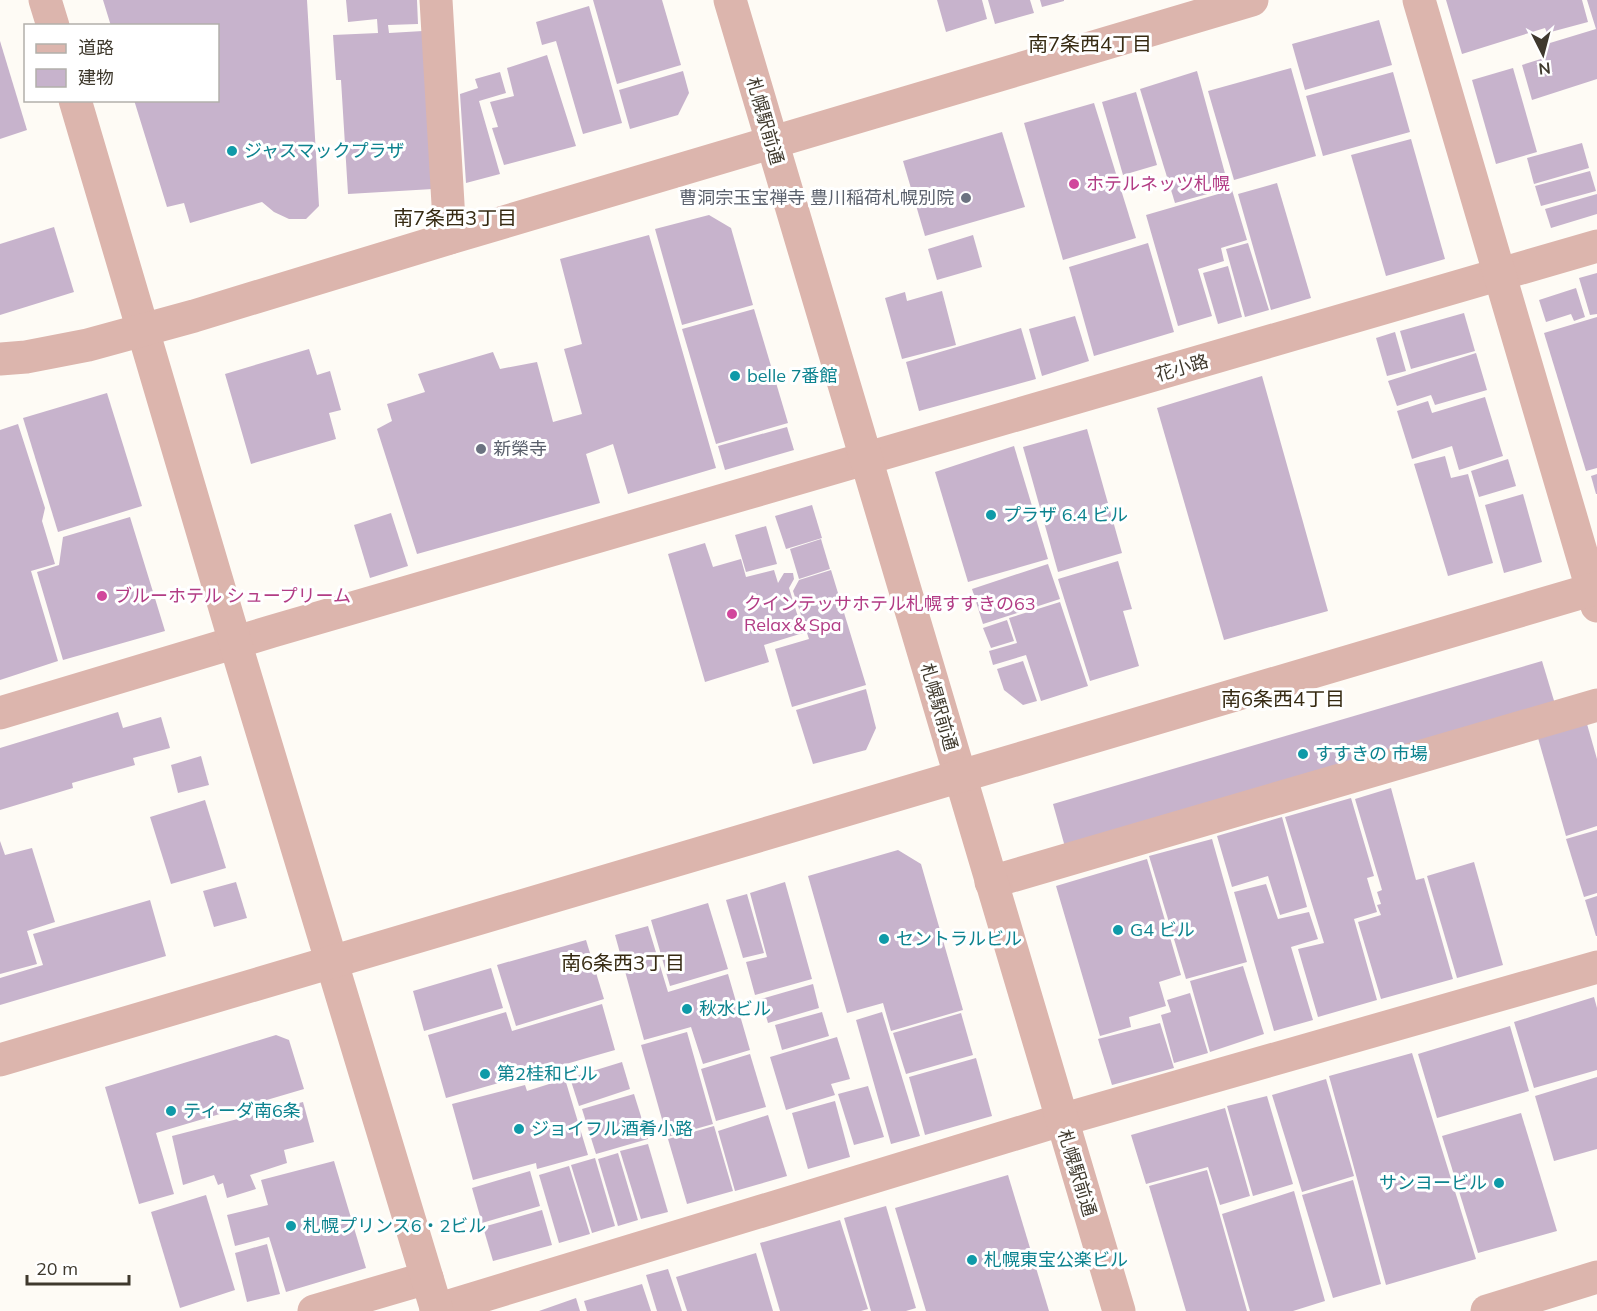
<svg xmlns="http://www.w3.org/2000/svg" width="1597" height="1311" viewBox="0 0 1597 1311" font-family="Mulish,'Noto Sans JP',sans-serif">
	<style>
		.building { fill: #c7b3cc }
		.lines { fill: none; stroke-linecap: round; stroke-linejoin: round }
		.minor { stroke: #dcb5ad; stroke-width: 33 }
		.tertiary { stroke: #dcb5ad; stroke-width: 33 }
		.culture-dot { fill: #0f9aa8; stroke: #fff; stroke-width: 2 }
		.hotel-dot { fill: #d1479c; stroke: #fff; stroke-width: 2 }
		.worship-dot { fill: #6b7280; stroke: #fff; stroke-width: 2 }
		.labels { text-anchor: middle; stroke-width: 6; stroke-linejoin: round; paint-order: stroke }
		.street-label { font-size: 18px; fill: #3f392d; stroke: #fff }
		.culture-label { font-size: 18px; fill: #0d838f; stroke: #fff; text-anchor: start }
		.hotel-label { font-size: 18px; fill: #b23c85; stroke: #fff; text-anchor: start }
		.worship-label { font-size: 18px; fill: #5b616d; stroke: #fff; text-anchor: end }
		.neighbourhood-label { font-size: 20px; fill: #362a12; stroke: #fff }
	</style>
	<rect width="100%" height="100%" fill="#fefbf5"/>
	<!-- building -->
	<g class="building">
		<polygon points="103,0 307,0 319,206 306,219 289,219 274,212 262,202 190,223 184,203 167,207 134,100 218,100 218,26 111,26"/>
		<polygon points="346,0 417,0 418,24 388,25 389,33 423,31 433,189 348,194 341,80 336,80 333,35 378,33 377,19 348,22"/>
		<polygon points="593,0 662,0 681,65 617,84"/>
		<polygon points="937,0 982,0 987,19 946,32"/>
		<polygon points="988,0 1030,0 1034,13 995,24"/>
		<polygon points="1040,0 1064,0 1064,1 1042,7"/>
		<polygon points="1446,0 1582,0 1588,22 1547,33 1545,28 1462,54"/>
		<polygon points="1587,0 1597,0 1597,79 1532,100 1522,65 1544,58 1540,46 1596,29"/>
		<polygon points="589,6 622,123 583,134 556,41 542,45 536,22"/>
		<polygon points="1379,20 1392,65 1305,90 1292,44"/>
		<polygon points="0,41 27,130 0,139"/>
		<polygon points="547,55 576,146 504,165 492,128 498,127 490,102 514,96 507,68"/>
		<polygon points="1291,68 1316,156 1234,180 1208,91"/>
		<polygon points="1513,68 1537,152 1496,164 1472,80"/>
		<polygon points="683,71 689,93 678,115 630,129 619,90"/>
		<polygon points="1197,71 1229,188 1175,203 1140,89"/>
		<polygon points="500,72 506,93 479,101 500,174 466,183 460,94 478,88 475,79"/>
		<polygon points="1393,72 1410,132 1323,156 1306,96"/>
		<polygon points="1136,92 1157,165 1123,175 1102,102"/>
		<polygon points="1094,103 1136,238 1063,260 1024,123"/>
		<polygon points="1002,132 1025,207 925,236 903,161"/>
		<polygon points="1411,139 1445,259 1386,276 1351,155"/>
		<polygon points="1582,143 1589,168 1534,184 1527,158"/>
		<polygon points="1590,171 1596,191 1541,206 1535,186"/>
		<polygon points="1277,183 1311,298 1271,310 1238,194"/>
		<polygon points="1232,190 1247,240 1221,248 1224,261 1198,269 1212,316 1178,326 1146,215"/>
		<polygon points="1597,194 1597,214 1551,228 1545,209"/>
		<polygon points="709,215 731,228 753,305 682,325 655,229"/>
		<polygon points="54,227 74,292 0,315 0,244"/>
		<polygon points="649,235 716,468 628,494 613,444 586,454 600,503 417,554 377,429 392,421 387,404 425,392 418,374 493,352 500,369 537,362 553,422 582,414 564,349 582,344 560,259"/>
		<polygon points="973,235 982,267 937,280 928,249"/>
		<polygon points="1148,243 1174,332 1094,356 1069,267"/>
		<polygon points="1248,243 1269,310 1245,317 1226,249"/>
		<polygon points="1228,266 1242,317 1218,324 1203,273"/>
		<polygon points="1597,273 1597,314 1590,315 1579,278"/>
		<polygon points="1576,288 1585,317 1574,321 1571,314 1546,322 1539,300"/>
		<polygon points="942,291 956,345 902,359 885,298 905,292 907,301"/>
		<polygon points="754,309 788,423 716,444 682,329"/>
		<polygon points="1464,313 1475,351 1411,369 1400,331"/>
		<polygon points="1075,316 1089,361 1042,376 1029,329"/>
		<polygon points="1597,317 1597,468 1586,471 1544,333"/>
		<polygon points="1021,328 1036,379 919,411 906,362"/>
		<polygon points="1395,332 1406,371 1387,376 1376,338"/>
		<polygon points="309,349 317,375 330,371 341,410 329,413 336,439 251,464 225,374"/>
		<polygon points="1476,353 1487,390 1435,405 1431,395 1397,406 1388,381"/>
		<polygon points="1262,376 1328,611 1224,640 1157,408"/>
		<polygon points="107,393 142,506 58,532 23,418"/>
		<polygon points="1485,397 1503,456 1459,470 1452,446 1412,459 1397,411 1428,401 1432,413"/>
		<polygon points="18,424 45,508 42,521 55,564 31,571 58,661 0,680 0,430"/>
		<polygon points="787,427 794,450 725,470 718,446"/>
		<polygon points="1087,429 1122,553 1058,572 1023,447"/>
		<polygon points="1014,446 1048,559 968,582 935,472"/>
		<polygon points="1445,456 1451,478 1468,474 1493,563 1448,576 1414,464"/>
		<polygon points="1508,459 1516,486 1479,497 1471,471"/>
		<polygon points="1597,474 1597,494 1596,494 1591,476"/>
		<polygon points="1523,494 1542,562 1504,573 1485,505"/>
		<polygon points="812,505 822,538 786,549 775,516"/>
		<polygon points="391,513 408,566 370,578 354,525"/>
		<polygon points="130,517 165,631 63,660 37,572 59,565 63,537"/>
		<polygon points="766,526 777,564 746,572 735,535"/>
		<polygon points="821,539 830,569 799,579 790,549"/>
		<polygon points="705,543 713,567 741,559 746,577 774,570 778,583 784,573 793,573 794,579 789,588 803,633 764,645 769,662 705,682 668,554"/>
		<polygon points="1118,561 1132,609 1123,611 1139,666 1090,681 1058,579"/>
		<polygon points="1048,564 1060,599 983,624 972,589"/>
		<polygon points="831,570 866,685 792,707 775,649 809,639 793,591 799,580"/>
		<polygon points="1060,602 1088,686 1041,701 1026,655 993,665 989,651 1017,643 1009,618"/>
		<polygon points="1007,620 1014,641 991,648 983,628"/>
		<polygon points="1023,661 1037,701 1023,705 1004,690 997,669"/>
		<polygon points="1542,661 1555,704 1065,847 1053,804"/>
		<polygon points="866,689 876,728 866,750 813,764 796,710"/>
		<polygon points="118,712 123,728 161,717 170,748 133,758 135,765 72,783 73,788 0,810 0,748"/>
		<polygon points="1585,717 1597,759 1597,826 1566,836 1536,731"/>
		<polygon points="201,756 209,785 178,793 171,765"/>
		<polygon points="1391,788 1416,880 1424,878 1453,979 1381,999 1358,922 1381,915 1377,905 1381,904 1377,892 1382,890 1355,799"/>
		<polygon points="1351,798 1374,876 1367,878 1377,912 1354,919 1377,1000 1318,1017 1298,949 1324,943 1285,817"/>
		<polygon points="205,800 226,868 171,884 150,817"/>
		<polygon points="1282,817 1307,907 1280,915 1268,876 1232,887 1217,836"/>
		<polygon points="1597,830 1597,893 1584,897 1566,839"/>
		<polygon points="1212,839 1247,962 1186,979 1149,856"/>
		<polygon points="0,841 5,855 32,848 55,922 27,931 37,964 0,974"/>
		<polygon points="898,850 921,864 963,1010 891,1031 883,1003 847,1013 808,876"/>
		<polygon points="1147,859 1181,975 1159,982 1166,1006 1129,1017 1131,1027 1100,1036 1056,886"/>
		<polygon points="1474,862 1503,965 1457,978 1427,876"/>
		<polygon points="236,882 247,918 214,927 203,891"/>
		<polygon points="785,882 812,979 755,995 746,962 767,957 750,893"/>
		<polygon points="1266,884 1278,919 1309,912 1318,939 1291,947 1313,1020 1274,1031 1234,892"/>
		<polygon points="747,894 764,953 743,958 726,900"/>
		<polygon points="1597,896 1597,936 1596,936 1585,900"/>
		<polygon points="150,900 166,956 0,1005 0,978 43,965 33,934"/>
		<polygon points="708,903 728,969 670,986 651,920"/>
		<polygon points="648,926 668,992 728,974 750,1050 703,1064 691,1027 644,1040 615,935"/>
		<polygon points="586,940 604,999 516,1026 497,965"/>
		<polygon points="1243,966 1264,1034 1210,1052 1190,981"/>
		<polygon points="491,968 503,1008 424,1031 413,991"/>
		<polygon points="813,984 819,1008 768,1023 761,999"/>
		<polygon points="1190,993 1208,1053 1174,1063 1161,1015 1171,1012 1167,1000"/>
		<polygon points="1594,997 1597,1008 1597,1070 1534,1088 1514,1022"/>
		<polygon points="602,1004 615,1050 446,1098 428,1035 506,1012 512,1031"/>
		<polygon points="822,1012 829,1036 782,1050 775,1025"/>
		<polygon points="882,1012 920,1136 891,1144 856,1020"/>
		<polygon points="961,1013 973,1055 906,1074 893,1033"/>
		<polygon points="1160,1023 1174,1068 1112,1085 1098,1039"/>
		<polygon points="1510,1026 1529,1091 1437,1118 1418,1054"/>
		<polygon points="687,1032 713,1124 667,1137 641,1045"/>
		<polygon points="276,1035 289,1040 304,1089 156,1133 174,1194 139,1204 105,1087"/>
		<polygon points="837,1037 850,1079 831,1084 835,1095 786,1110 770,1057"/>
		<polygon points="1412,1053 1476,1259 1386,1285 1329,1076"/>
		<polygon points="750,1054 766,1107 716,1121 701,1069"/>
		<polygon points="976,1058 992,1116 925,1135 909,1077"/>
		<polygon points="622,1062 630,1089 579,1106 570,1078"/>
		<polygon points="1597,1077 1597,1149 1554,1161 1535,1096"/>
		<polygon points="565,1079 588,1155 537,1169 536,1163 473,1180 452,1104 525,1085 527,1091"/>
		<polygon points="1326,1079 1354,1176 1302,1192 1272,1095"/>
		<polygon points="868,1086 884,1137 854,1145 838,1094"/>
		<polygon points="634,1094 648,1139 596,1154 582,1109"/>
		<polygon points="1267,1096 1293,1184 1253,1196 1227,1106"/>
		<polygon points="835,1101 850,1157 808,1169 792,1113"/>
		<polygon points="303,1102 314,1142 284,1150 287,1163 250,1175 256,1189 227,1198 223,1183 218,1185 214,1175 183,1185 172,1136"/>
		<polygon points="1225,1108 1250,1196 1220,1205 1208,1167 1146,1184 1131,1135"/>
		<polygon points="1521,1113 1557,1231 1478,1253 1442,1136"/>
		<polygon points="768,1115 787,1176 735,1191 718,1131"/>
		<polygon points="714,1126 733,1191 687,1204 668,1139"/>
		<polygon points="648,1144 668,1212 641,1219 620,1151"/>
		<polygon points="618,1153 638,1220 618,1226 598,1159"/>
		<polygon points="595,1158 615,1226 592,1233 571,1165"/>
		<polygon points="334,1161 366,1268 286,1292 269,1237 235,1246 227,1215 268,1205 261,1180"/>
		<polygon points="569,1166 590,1234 559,1243 539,1175"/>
		<polygon points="1207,1170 1247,1311 1186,1311 1149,1186"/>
		<polygon points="530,1171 540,1206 482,1223 472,1188"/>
		<polygon points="1008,1175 1049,1311 926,1311 895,1208"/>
		<polygon points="1353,1180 1381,1284 1333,1298 1302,1195"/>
		<polygon points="1294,1191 1325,1301 1293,1311 1250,1311 1222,1214"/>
		<polygon points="206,1195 235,1290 180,1308 151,1212"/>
		<polygon points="886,1206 916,1308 906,1311 871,1311 844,1218"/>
		<polygon points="542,1210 552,1245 493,1261 483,1227"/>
		<polygon points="840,1220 868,1309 861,1311 780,1311 760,1243"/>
		<polygon points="267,1244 280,1294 247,1302 235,1253"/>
		<polygon points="756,1253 773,1311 687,1311 676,1277"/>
		<polygon points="668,1269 682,1311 657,1311 646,1275"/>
		<polygon points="642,1284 651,1311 587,1311 584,1301"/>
		<polygon points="576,1298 580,1311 539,1311"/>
	</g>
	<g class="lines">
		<!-- minor -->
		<g class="minor">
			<polyline points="436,0 450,238"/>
			<polyline points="0,713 273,631 1597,246"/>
			<polyline points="991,882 1597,705"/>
			<polyline points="436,1310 1061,1120 1597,967"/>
			<polyline points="314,1311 427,1278"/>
		</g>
		<!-- tertiary -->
		<g class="tertiary">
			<polyline points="45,0 53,26"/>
			<polyline points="730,0 1119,1311"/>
			<polyline points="1419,0 1597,606"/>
			<polyline points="75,100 235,642 437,1311"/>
			<polyline points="0,359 26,357 88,345 194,316 450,238 1252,0"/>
			<polyline points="0,1060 1597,588"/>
			<polyline points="1487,1311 1597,1277"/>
		</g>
	</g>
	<!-- markers -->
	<g class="culture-dot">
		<circle cx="232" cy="151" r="6"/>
		<circle cx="735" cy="376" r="6"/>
		<circle cx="991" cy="515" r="6"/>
		<circle cx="1303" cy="754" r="6"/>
		<circle cx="1118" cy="930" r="6"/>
		<circle cx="884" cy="939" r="6"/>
		<circle cx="687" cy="1009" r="6"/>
		<circle cx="485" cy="1074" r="6"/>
		<circle cx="171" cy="1111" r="6"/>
		<circle cx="519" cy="1129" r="6"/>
		<circle cx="1499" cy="1183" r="6"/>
		<circle cx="291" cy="1226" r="6"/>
		<circle cx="972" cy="1260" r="6"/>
	</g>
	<g class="hotel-dot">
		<circle cx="1074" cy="184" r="6"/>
		<circle cx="102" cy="596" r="6"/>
		<circle cx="732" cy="614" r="6"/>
	</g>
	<g class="worship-dot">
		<circle cx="966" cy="198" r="6"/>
		<circle cx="481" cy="449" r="6"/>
	</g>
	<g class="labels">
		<!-- street labels -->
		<g class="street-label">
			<text transform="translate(765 121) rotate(74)" y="6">札幌駅前通</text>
			<text transform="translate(1182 368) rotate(-16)" y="6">花小路</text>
			<text transform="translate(939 707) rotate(74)" y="6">札幌駅前通</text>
			<text transform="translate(1077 1173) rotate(73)" y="6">札幌駅前通</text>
		</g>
		<!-- culture labels -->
		<g class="culture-label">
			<text x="244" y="157">ジャスマックプラザ</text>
			<text x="747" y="382">belle 7番館</text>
			<text x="1003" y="521">プラザ 6.4 ビル</text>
			<text x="1315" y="760">すすきの 市場</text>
			<text x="1130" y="936">G4 ビル</text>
			<text x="896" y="945">セントラルビル</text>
			<text x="699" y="1015">秋水ビル</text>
			<text x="497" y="1080">第2桂和ビル</text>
			<text x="183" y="1117">ティーダ南6条</text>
			<text x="531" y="1135">ジョイフル酒肴小路</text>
			<text x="1487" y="1189" text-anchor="end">サンヨービル</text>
			<text x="303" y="1232">札幌プリンス6・2ビル</text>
			<text x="984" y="1266">札幌東宝公楽ビル</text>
		</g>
		<!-- hotel labels -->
		<g class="hotel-label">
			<text x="1086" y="190">ホテルネッツ札幌</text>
			<text x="114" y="602">ブルーホテル シュープリーム</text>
			<text x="744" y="610">クインテッサホテル札幌すすきの63<tspan x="744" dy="21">Relax＆Spa</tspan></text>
		</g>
		<!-- worship labels -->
		<g class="worship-label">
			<text x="954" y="204">曹洞宗玉宝禅寺 豊川稲荷札幌別院</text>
			<text x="493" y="455" text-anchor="start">新榮寺</text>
		</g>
		<!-- neighbourhood labels -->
		<g class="neighbourhood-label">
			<text x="1090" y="51">南7条西4丁目</text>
			<text x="455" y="225">南7条西3丁目</text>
			<text x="1283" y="706">南6条西4丁目</text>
			<text x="623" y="970">南6条西3丁目</text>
		</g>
	</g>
	<!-- legend -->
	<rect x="24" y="24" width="195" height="78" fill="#ffffff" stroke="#b2b0ab" stroke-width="1.5"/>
	<rect x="36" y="44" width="30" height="9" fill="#dcb5ad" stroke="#b2b0ab" stroke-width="1.5"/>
	<text x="78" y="54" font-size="18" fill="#3f392d">道路</text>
	<rect x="36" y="69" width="30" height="18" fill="#c7b3cc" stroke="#b2b0ab" stroke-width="1.5"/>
	<text x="78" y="84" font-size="18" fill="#3f392d">建物</text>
	<!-- north arrow -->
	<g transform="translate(1543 54) rotate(174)" stroke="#ffffff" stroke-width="4.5" paint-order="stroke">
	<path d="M0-4.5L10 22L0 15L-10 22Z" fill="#3f392d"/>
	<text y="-9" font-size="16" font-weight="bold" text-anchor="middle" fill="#3f392d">N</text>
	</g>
	<!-- scale -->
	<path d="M27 1275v9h102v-9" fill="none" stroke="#3f392d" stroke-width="3"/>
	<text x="36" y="1275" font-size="18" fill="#3f392d" stroke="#ffffff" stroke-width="4.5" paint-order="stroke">20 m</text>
</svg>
